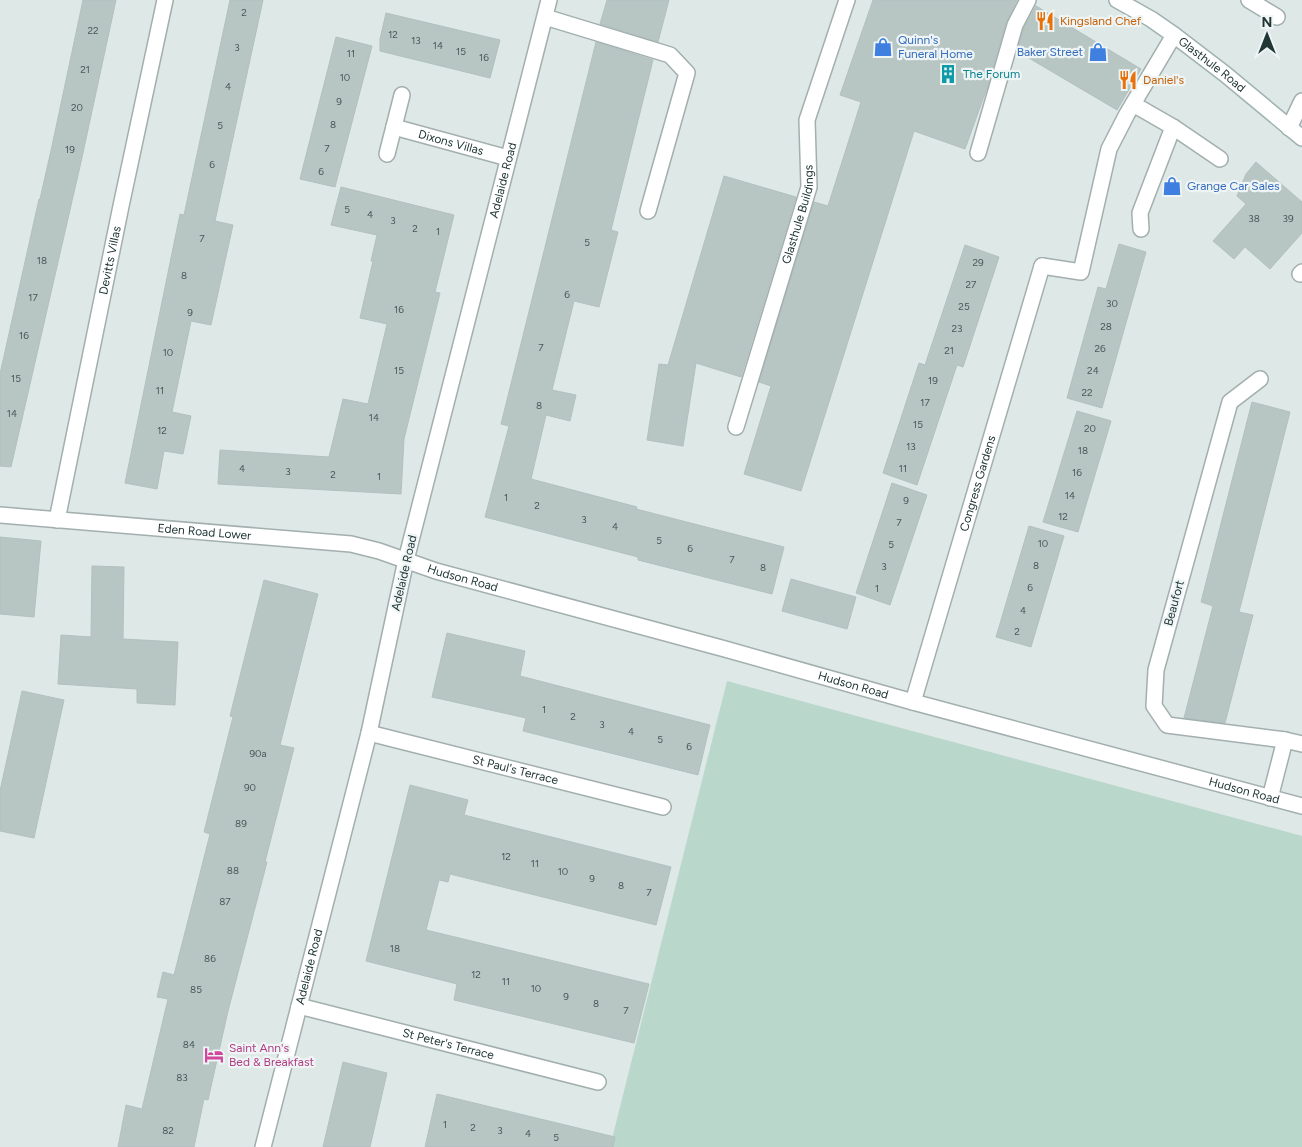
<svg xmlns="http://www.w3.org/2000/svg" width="1302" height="1147" viewBox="0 0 1302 1147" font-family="Figtree,sans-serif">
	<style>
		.green { fill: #b9d7ca }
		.building { fill: #b7c5c3; stroke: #b1c1bf }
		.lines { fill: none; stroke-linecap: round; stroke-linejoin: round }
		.service-casing { stroke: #a2afae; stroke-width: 18 }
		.minor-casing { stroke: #a2afae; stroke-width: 18 }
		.tertiary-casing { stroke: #a2afae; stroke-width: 18 }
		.secondary-casing { stroke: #9fb2b1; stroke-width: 18 }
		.service { stroke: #fff; stroke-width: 15 }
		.minor { stroke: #fff; stroke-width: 15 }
		.tertiary { stroke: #fff; stroke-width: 15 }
		.secondary { stroke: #fff; stroke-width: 15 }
		.labels { text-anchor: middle; stroke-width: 4.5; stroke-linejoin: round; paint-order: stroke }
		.number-label { font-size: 10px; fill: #465a59 }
		.food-label { font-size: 12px; fill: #c56008; stroke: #eef5f4; text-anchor: start }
		.shop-label { font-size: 12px; fill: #366cbe; stroke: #eef5f4; text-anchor: start }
		.street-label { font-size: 12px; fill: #213636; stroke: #eef5f4 }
		.culture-label { font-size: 12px; fill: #0d838f; stroke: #eef5f4; text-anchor: start }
		.hotel-label { font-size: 12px; fill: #b23c85; stroke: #eef5f4; text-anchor: start }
	</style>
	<rect width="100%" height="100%" fill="#dee8e6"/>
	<!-- green -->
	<polygon class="green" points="727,681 1302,836 1302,1147 610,1147"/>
	<!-- building -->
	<g class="building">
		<polygon points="83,0 116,0 81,162 11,467 0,466 0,374 39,199 40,199 52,146"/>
		<polygon points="230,0 263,0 215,221 233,225 211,325 191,321 172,412 191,416 183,454 164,451 157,489 125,483 180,214 184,215"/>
		<polygon points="607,0 669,0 658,42 600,24"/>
		<polygon points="873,0 1017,0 1006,22 987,88 965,149 914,131 801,491 744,474 771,386 759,382 814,202 828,206 861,102 840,95"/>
		<polygon points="1036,6 1141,69 1117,110 1017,51 1024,28"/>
		<polygon points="386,13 500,40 490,78 380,51 380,39"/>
		<polygon points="336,37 372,46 335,187 300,179"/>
		<polygon points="596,42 653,60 611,230 618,232 599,307 574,301 552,390 576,395 570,421 546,415 531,479 637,507 636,509 784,547 772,594 638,560 638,557 485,517 509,426 501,424"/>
		<polygon points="1256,162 1302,202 1302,233 1270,269 1245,247 1234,259 1213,241 1246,204 1237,196 1246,174"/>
		<polygon points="724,176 796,197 741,377 696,363 683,446 647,440 659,364 668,365"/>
		<polygon points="341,187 454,215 435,292 440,293 404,439 401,494 218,484 220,450 329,457 343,399 368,404 387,324 360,318 373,261 371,261 377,235 331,225"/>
		<polygon points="1119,244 1146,252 1102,408 1067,398 1098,287 1106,289"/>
		<polygon points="965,245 999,257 963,367 957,365 917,485 883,473 919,363 925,365"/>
		<polygon points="1252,402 1290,412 1239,612 1253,615 1225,723 1184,718 1213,606 1201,602"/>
		<polygon points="1077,411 1111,421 1078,532 1043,522"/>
		<polygon points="892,483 927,495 890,605 856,593"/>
		<polygon points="1029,526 1064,536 1031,647 996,637"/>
		<polygon points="0,537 41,541 34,617 0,614"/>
		<polygon points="92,566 124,567 123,639 178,642 175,705 137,703 137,689 58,684 61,635 91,637"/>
		<polygon points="791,579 856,597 847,629 782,611"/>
		<polygon points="264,580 318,594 280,745 294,748 265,862 267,862 228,1011 208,1100 204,1099 194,1147 118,1147 126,1105 142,1109 168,999 157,997 163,972 174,975 191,909 210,834 204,832 233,717 230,716"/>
		<polygon points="447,633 525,651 520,676 710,725 698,775 523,731 526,718 432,697"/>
		<polygon points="22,691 64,700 34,838 0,831 0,791"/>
		<polygon points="410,785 468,800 464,815 671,867 656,925 450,874 448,882 439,880 426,930 649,984 634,1043 454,1000 457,984 366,961"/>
		<polygon points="343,1062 387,1073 370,1147 323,1147"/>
		<polygon points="437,1094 615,1137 613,1147 425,1147"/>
	</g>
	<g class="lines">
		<!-- service casing -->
		<g class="service-casing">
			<g id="service">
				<polyline points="1249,0 1277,17"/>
				<polyline points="545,17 670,55 687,73 648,211"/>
				<polyline points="1133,104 1173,127 1220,159"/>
				<polyline points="1289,128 1302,101"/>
				<polyline points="978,153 1015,25 1028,0"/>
				<polyline points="1141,229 1140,213 1173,127"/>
				<polyline points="1042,266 1081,272 1109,149 1127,114 1174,35"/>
				<polyline points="1300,274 1302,272"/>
			</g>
		</g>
		<!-- minor casing -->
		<g class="minor-casing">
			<g id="minor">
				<path id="s1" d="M 394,127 L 508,158"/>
				<polyline points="387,154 402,95"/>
				<polyline points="1260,379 1230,402 1156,670 1154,706 1167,725 1285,740 1270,798"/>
				<path id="s2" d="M 736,427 L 809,187 L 807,120 L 847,0"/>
				<path id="s3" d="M 57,520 L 121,206 L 165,0"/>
				<path id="s4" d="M 406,560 L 549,0"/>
				<path id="s5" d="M 913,702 L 1042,266"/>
				<path id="s6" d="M 369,733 L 663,807"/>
				<polyline points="1285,740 1302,744"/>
				<path id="s7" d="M 299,1006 L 598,1082"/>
			</g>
		</g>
		<!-- tertiary casing -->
		<g class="tertiary-casing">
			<g id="tertiary">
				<path id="s8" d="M 0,515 L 351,544 L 379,551 L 436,571 L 725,649 L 913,702 L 1302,806"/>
				<path id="s9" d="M 263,1147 L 369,733 L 406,560"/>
			</g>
		</g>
		<!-- secondary casing -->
		<g class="secondary-casing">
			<g id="secondary">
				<path id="s10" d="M 1117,0 L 1151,19 L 1174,35 L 1225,74 L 1302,138"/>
			</g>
		</g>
		<!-- service -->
		<use href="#service" class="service"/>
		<!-- minor -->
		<use href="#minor" class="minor"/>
		<!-- tertiary -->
		<use href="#tertiary" class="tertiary"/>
		<!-- secondary -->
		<use href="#secondary" class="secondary"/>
	</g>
	<!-- icons -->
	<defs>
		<g id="restaurant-bare" transform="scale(1.5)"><path d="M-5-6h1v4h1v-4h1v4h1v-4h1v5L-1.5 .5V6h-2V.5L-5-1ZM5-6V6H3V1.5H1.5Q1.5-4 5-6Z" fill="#e8710a" stroke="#eef5f4" stroke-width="2.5" paint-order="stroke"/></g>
		<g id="shop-bare" transform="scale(1.5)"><path d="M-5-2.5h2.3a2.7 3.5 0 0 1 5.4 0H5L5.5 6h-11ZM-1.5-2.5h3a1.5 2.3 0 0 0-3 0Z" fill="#3f7fe0" stroke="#eef5f4" stroke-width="2.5" paint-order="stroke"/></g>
		<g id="building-bare" transform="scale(1.5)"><path d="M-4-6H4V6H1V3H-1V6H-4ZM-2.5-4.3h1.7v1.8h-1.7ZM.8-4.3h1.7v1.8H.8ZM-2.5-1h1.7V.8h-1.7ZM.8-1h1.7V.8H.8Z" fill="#0f9aa8" stroke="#eef5f4" stroke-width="2.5" paint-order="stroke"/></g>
		<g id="hotel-bare" transform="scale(1.5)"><path d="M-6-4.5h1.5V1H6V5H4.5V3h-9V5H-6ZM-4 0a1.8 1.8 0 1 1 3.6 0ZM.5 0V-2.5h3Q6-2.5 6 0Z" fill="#d1479c" stroke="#eef5f4" stroke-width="2.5" paint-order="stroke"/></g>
	</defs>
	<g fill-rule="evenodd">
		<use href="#restaurant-bare" x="1045" y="21"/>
		<use href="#shop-bare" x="883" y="47"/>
		<use href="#shop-bare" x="1098" y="52"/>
		<use href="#building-bare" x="948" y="74"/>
		<use href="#restaurant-bare" x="1128" y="80"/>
		<use href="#shop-bare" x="1172" y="186"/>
		<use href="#hotel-bare" x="214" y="1055"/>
	</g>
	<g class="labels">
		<!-- number labels -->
		<g class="number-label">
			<text x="244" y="16">2</text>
			<text x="93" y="34">22</text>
			<text x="393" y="38">12</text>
			<text x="416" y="44">13</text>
			<text x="438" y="49">14</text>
			<text x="237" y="51">3</text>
			<text x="461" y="55">15</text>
			<text x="351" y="57">11</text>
			<text x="484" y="61">16</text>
			<text x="85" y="73">21</text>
			<text x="345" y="81">10</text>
			<text x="228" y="90">4</text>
			<text x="339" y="105">9</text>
			<text x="77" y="111">20</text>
			<text x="333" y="128">8</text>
			<text x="220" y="129">5</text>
			<text x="327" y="152">7</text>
			<text x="70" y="153">19</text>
			<text x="212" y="168">6</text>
			<text x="321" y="175">6</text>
			<text x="347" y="213">5</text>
			<text x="370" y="218">4</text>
			<text x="1254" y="222">38</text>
			<text x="1288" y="222">39</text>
			<text x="393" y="224">3</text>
			<text x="415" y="232">2</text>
			<text x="438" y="235">1</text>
			<text x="202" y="242">7</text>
			<text x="587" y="246">5</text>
			<text x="42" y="264">18</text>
			<text x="978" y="266">29</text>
			<text x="184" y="279">8</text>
			<text x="971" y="288">27</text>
			<text x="567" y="298">6</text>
			<text x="33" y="301">17</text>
			<text x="1112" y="307">30</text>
			<text x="964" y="310">25</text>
			<text x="399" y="313">16</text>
			<text x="190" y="316">9</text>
			<text x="1106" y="330">28</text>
			<text x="957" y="332">23</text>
			<text x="24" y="339">16</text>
			<text x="541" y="351">7</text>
			<text x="1100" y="352">26</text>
			<text x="949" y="354">21</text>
			<text x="168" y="356">10</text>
			<text x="399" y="374">15</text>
			<text x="1093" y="374">24</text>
			<text x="16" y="382">15</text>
			<text x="933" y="384">19</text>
			<text x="160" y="394">11</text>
			<text x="1087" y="396">22</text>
			<text x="925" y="406">17</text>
			<text x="539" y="409">8</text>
			<text x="12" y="417">14</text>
			<text x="374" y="421">14</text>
			<text x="918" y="428">15</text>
			<text x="1090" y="432">20</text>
			<text x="162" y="434">12</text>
			<text x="911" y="450">13</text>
			<text x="1083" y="454">18</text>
			<text x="242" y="472">4</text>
			<text x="903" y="472">11</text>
			<text x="288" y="475">3</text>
			<text x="1077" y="476">16</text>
			<text x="333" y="478">2</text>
			<text x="379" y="480">1</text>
			<text x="1070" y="499">14</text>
			<text x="506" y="501">1</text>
			<text x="906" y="504">9</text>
			<text x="537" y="509">2</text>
			<text x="1063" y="520">12</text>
			<text x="584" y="523">3</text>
			<text x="899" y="526">7</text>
			<text x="615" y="530">4</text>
			<text x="659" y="544">5</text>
			<text x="1043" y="547">10</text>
			<text x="891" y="548">5</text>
			<text x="690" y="552">6</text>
			<text x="732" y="563">7</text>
			<text x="1036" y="569">8</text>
			<text x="884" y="570">3</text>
			<text x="763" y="571">8</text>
			<text x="1030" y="591">6</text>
			<text x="877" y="592">1</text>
			<text x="1023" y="614">4</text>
			<text x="1017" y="635">2</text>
			<text x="544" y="713">1</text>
			<text x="573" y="720">2</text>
			<text x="602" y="728">3</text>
			<text x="631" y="735">4</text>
			<text x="660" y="743">5</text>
			<text x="689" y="750">6</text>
			<text x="258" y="757">90a</text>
			<text x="250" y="791">90</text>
			<text x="241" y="827">89</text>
			<text x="506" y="860">12</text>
			<text x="535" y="867">11</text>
			<text x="233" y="874">88</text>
			<text x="563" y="875">10</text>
			<text x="592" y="882">9</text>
			<text x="621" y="889">8</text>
			<text x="649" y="896">7</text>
			<text x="225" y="905">87</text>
			<text x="395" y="952">18</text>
			<text x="210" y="962">86</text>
			<text x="476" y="978">12</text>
			<text x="506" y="985">11</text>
			<text x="536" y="992">10</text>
			<text x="196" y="993">85</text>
			<text x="566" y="1000">9</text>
			<text x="596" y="1007">8</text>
			<text x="626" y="1014">7</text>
			<text x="189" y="1048">84</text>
			<text x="182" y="1081">83</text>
			<text x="445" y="1128">1</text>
			<text x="473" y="1131">2</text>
			<text x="168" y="1134">82</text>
			<text x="500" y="1134">3</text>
			<text x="528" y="1137">4</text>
			<text x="556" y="1141">5</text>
		</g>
		<!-- food labels -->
		<g class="food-label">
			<text x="1060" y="25">Kingsland Chef</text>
			<text x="1143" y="84">Daniel's</text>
		</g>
		<!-- shop labels -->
		<g class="shop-label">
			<text x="898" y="44">Quinn's<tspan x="898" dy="14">Funeral Home</tspan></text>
			<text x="1083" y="56" text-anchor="end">Baker Street</text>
			<text x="1187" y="190">Grange Car Sales</text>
		</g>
		<!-- street labels -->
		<g class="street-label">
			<text dy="4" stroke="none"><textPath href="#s10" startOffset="115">Glasthule Road</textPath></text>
			<text dy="4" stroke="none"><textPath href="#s1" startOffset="59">Dixons Villas</textPath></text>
			<text dy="4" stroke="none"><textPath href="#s4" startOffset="392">Adelaide Road</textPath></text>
			<text dy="4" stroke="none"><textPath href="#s2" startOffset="222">Glasthule Buildings</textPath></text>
			<text dy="4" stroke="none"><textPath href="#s3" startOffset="265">Devitts Villas</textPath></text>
			<text dy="4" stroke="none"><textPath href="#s5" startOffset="228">Congress Gardens</textPath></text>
			<text dy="4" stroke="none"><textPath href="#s8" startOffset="205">Eden Road Lower</textPath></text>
			<text transform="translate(404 573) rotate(-77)" y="4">Adelaide Road</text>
			<text dy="4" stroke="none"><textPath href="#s8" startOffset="469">Hudson Road</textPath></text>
			<text transform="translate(1174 603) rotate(-75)" y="4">Beaufort</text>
			<text dy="4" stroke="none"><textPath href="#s8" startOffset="874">Hudson Road</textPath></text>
			<text dy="4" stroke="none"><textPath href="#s6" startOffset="151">St Paul's Terrace</textPath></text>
			<text dy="4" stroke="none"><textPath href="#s8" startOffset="1279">Hudson Road</textPath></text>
			<text dy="4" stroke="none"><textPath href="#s9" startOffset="186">Adelaide Road</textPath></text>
			<text dy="4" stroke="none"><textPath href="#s7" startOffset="154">St Peter's Terrace</textPath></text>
		</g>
		<!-- culture labels -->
		<g class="culture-label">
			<text x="963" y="78">The Forum</text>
		</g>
		<!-- hotel labels -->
		<g class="hotel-label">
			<text x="229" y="1052">Saint Ann's<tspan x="229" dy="14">Bed &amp; Breakfast</tspan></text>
		</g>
	</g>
	<!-- north arrow -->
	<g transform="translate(1267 35)" stroke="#eef5f4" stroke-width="4" paint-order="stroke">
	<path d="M0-4L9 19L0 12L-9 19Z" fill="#213636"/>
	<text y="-8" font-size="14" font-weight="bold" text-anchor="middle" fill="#213636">N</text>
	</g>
</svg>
